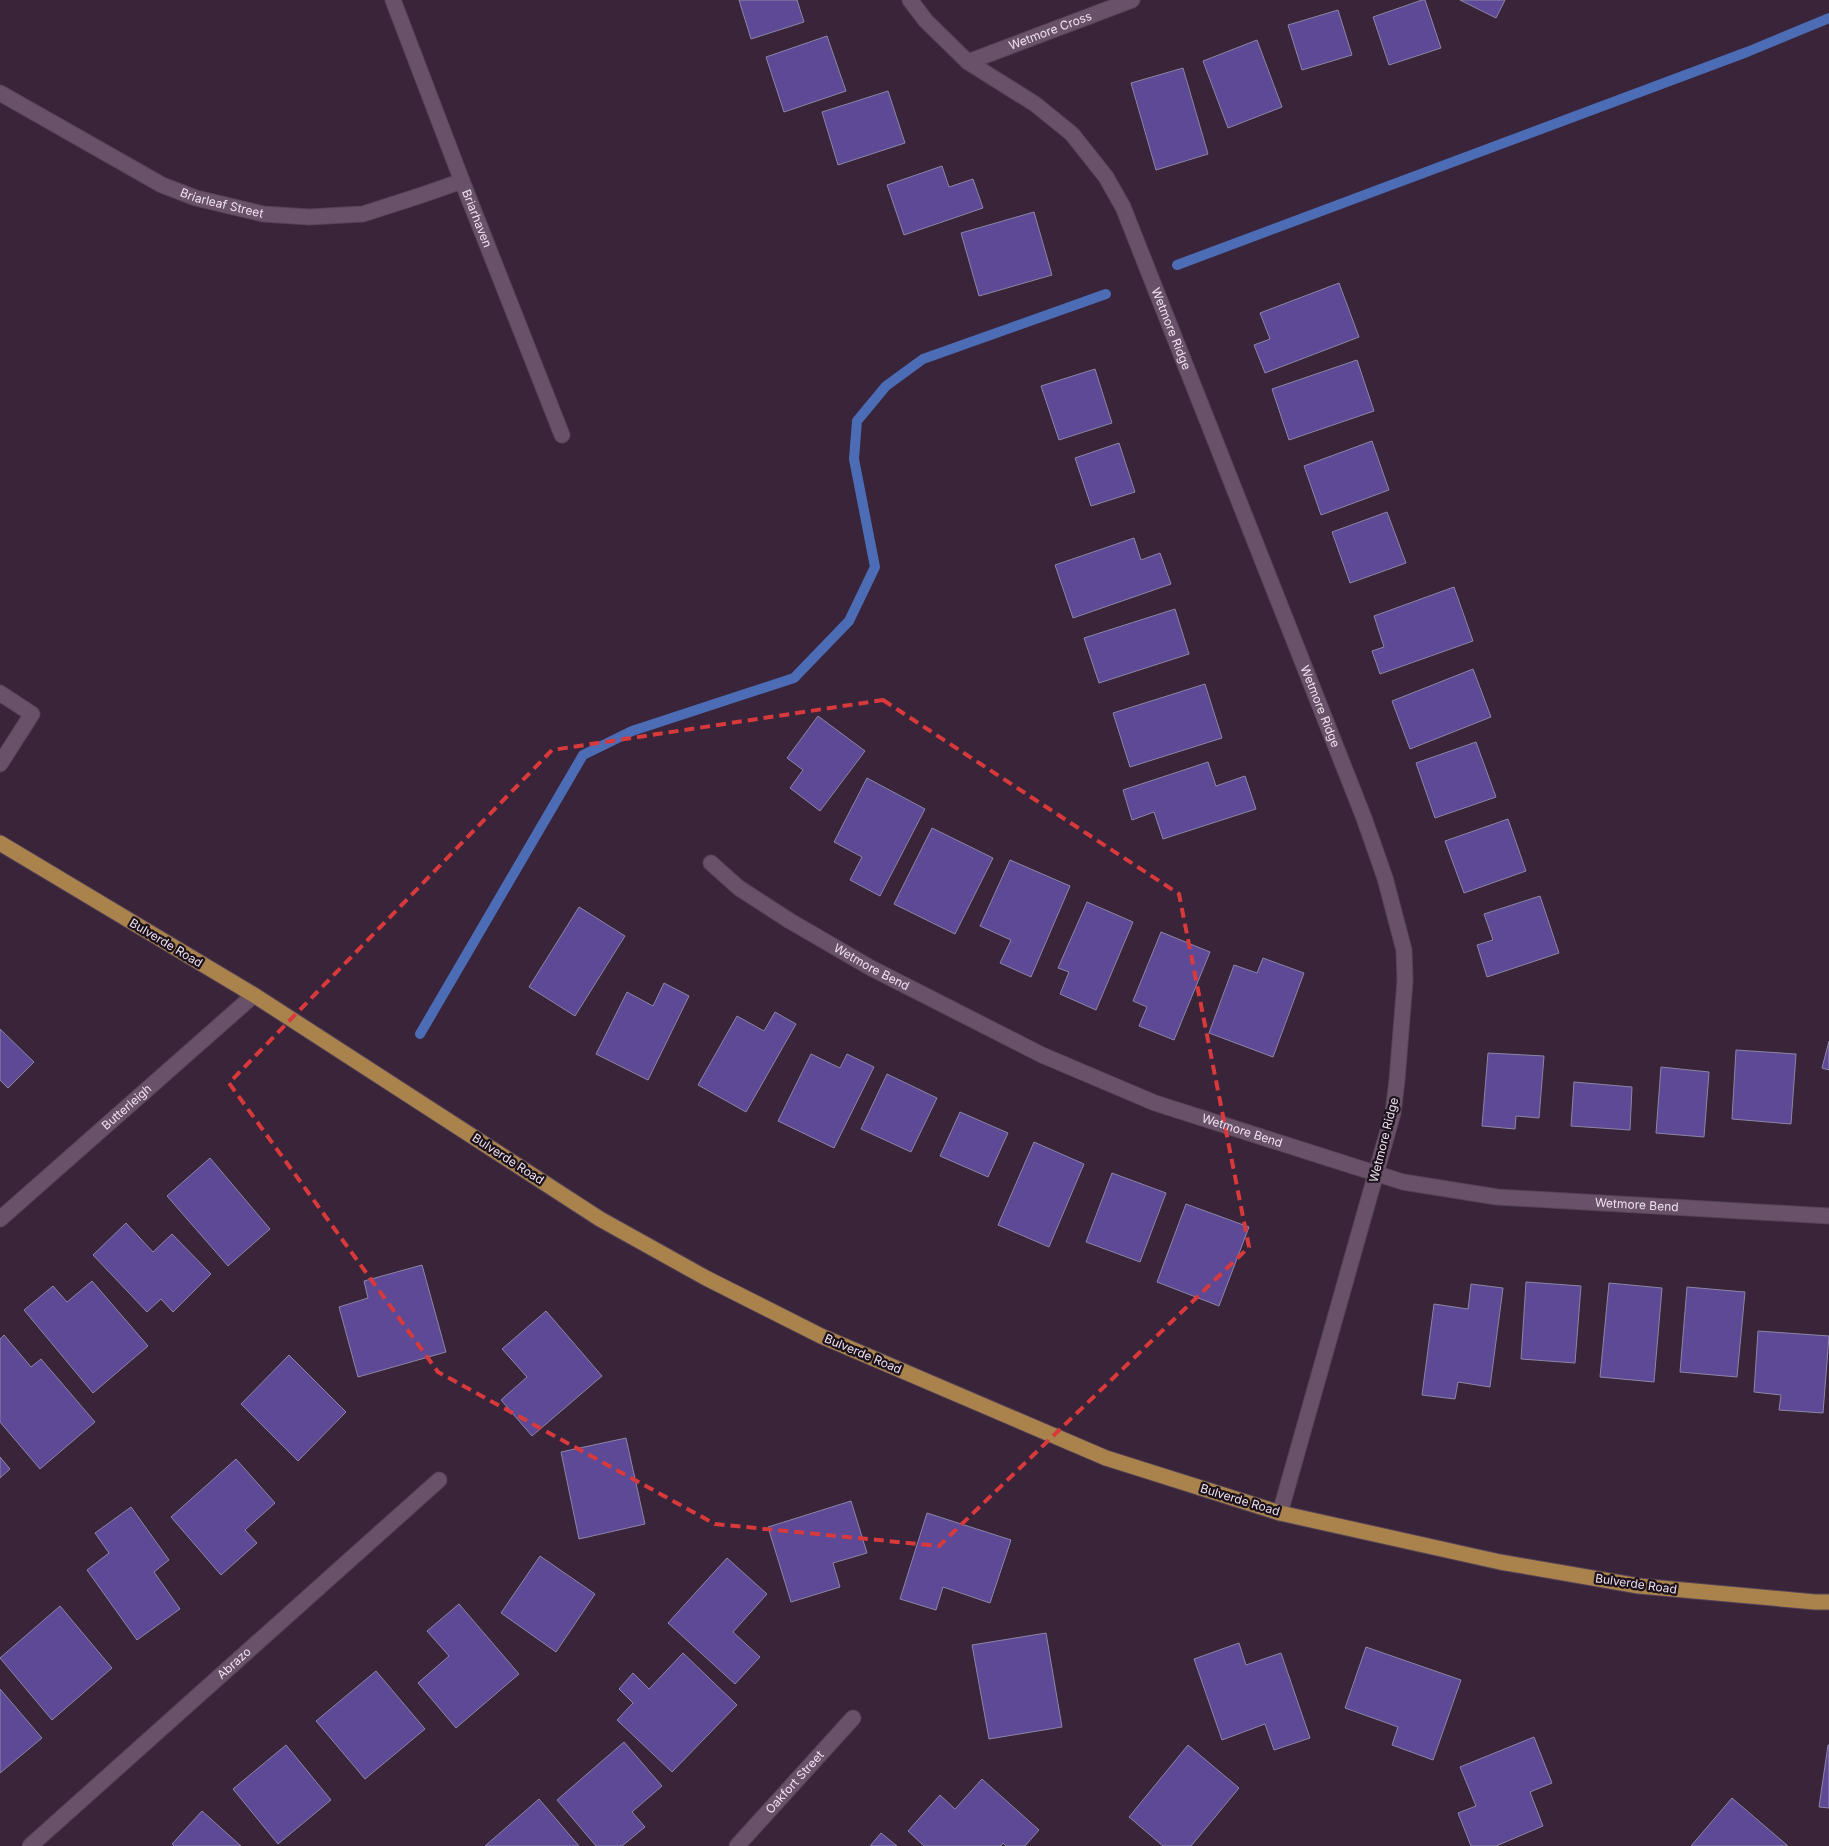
<svg xmlns="http://www.w3.org/2000/svg" width="1829" height="1846" viewBox="0 0 1829 1846" font-family="Inter,sans-serif">
	<style>
		.lines { fill: none; stroke-linecap: round; stroke-linejoin: round }
		.stream { stroke: #4c6cb5; stroke-width: 10 }
		.building { fill: #5d4995; stroke: #8c86a6 }
		.minor-casing { stroke: #564356; stroke-width: 17 }
		.major-casing { stroke: #564356; stroke-width: 17 }
		.minor { stroke: #695169; stroke-width: 15 }
		.major { stroke: #aa824c; stroke-width: 15 }
		.marked { fill: none; stroke: #d83a3c; stroke-width: 4; stroke-dasharray: 10 6; stroke-linejoin: round }
		.labels { text-anchor: middle; stroke-width: 4.5; stroke-linejoin: round; paint-order: stroke }
		.street-label { font-size: 12px; fill: #efe1ef; stroke: #1b111b }
	</style>
	<rect width="100%" height="100%" fill="#392439"/>
	<g class="lines">
		<!-- stream -->
		<g class="stream">
			<polyline points="1177,265 1747,52 1829,18"/>
			<polyline points="420,1034 583,755 632,731 794,678 849,621 875,567 854,459 857,421 886,386 923,359 1106,294"/>
		</g>
	</g>
	<!-- building -->
	<g class="building">
		<polygon points="739,0 797,0 804,22 751,39"/>
		<polygon points="1422,0 1425,0 1441,48 1389,65 1373,17"/>
		<polygon points="1460,0 1505,0 1496,18"/>
		<polygon points="1338,10 1352,55 1302,70 1288,25"/>
		<polygon points="827,36 846,91 784,112 766,57"/>
		<polygon points="1257,40 1282,107 1228,128 1203,61"/>
		<polygon points="1183,68 1208,154 1156,170 1131,83"/>
		<polygon points="888,91 905,143 838,165 822,112"/>
		<polygon points="942,166 949,187 973,179 983,208 904,235 887,185"/>
		<polygon points="1034,212 1052,275 979,296 961,233"/>
		<polygon points="1339,283 1359,337 1265,373 1254,345 1270,339 1260,313"/>
		<polygon points="1357,360 1374,411 1289,440 1272,389"/>
		<polygon points="1095,369 1112,423 1059,440 1041,386"/>
		<polygon points="1372,441 1389,490 1321,515 1304,466"/>
		<polygon points="1119,443 1135,492 1091,506 1075,458"/>
		<polygon points="1387,512 1406,563 1350,583 1332,532"/>
		<polygon points="1134,538 1141,560 1160,553 1171,584 1073,618 1055,565"/>
		<polygon points="1454,587 1473,641 1380,674 1372,651 1384,647 1374,616"/>
		<polygon points="1175,609 1189,654 1099,683 1084,638"/>
		<polygon points="1473,669 1491,717 1410,749 1392,701"/>
		<polygon points="1205,684 1222,738 1130,767 1113,713"/>
		<polygon points="818,716 865,751 820,811 790,788 803,770 787,758"/>
		<polygon points="1476,742 1496,797 1435,818 1416,763"/>
		<polygon points="1208,762 1216,786 1245,776 1256,809 1163,839 1154,812 1132,820 1123,790"/>
		<polygon points="867,778 925,809 880,896 850,880 862,857 834,842"/>
		<polygon points="1508,819 1526,871 1464,893 1445,841"/>
		<polygon points="932,828 993,858 955,934 894,904"/>
		<polygon points="1010,860 1070,886 1031,977 1000,963 1011,940 980,926"/>
		<polygon points="1540,896 1559,953 1487,977 1477,945 1493,940 1484,914"/>
		<polygon points="1087,902 1133,922 1096,1010 1060,994 1069,972 1058,968"/>
		<polygon points="579,907 625,936 575,1016 529,987"/>
		<polygon points="1161,932 1210,952 1174,1040 1139,1026 1147,1007 1133,1001"/>
		<polygon points="1263,958 1304,973 1273,1057 1209,1033 1234,965 1257,973"/>
		<polygon points="664,983 689,996 648,1080 596,1054 627,992 653,1006"/>
		<polygon points="775,1012 796,1024 746,1112 698,1085 737,1016 764,1031"/>
		<polygon points="0,1029 34,1062 8,1088 0,1080"/>
		<polygon points="1829,1041 1829,1070 1822,1068"/>
		<polygon points="1736,1050 1796,1054 1791,1124 1732,1119"/>
		<polygon points="1488,1053 1544,1056 1539,1118 1516,1116 1515,1129 1482,1126"/>
		<polygon points="811,1054 840,1068 847,1054 874,1067 834,1148 778,1121"/>
		<polygon points="1661,1067 1709,1072 1704,1137 1656,1133"/>
		<polygon points="887,1074 937,1098 911,1152 861,1129"/>
		<polygon points="1574,1082 1632,1087 1630,1130 1571,1126"/>
		<polygon points="960,1112 1008,1133 988,1177 940,1156"/>
		<polygon points="1034,1142 1084,1164 1049,1247 998,1225"/>
		<polygon points="210,1158 270,1229 228,1266 167,1196"/>
		<polygon points="1112,1173 1166,1193 1140,1262 1086,1242"/>
		<polygon points="1186,1204 1249,1227 1219,1306 1157,1282"/>
		<polygon points="126,1223 153,1252 172,1234 211,1274 173,1312 161,1299 147,1312 93,1255"/>
		<polygon points="422,1265 446,1352 358,1377 339,1307 368,1298 364,1281"/>
		<polygon points="92,1281 148,1346 93,1393 24,1310 53,1286 67,1302"/>
		<polygon points="1526,1282 1581,1286 1575,1363 1521,1359"/>
		<polygon points="1609,1283 1662,1288 1654,1382 1600,1377"/>
		<polygon points="1471,1284 1503,1288 1490,1387 1458,1382 1455,1399 1422,1395 1434,1304 1468,1309"/>
		<polygon points="1687,1287 1745,1292 1737,1377 1680,1372"/>
		<polygon points="546,1311 602,1376 532,1436 501,1400 527,1377 502,1349"/>
		<polygon points="1758,1331 1829,1336 1823,1413 1779,1410 1781,1395 1754,1392"/>
		<polygon points="4,1335 31,1367 41,1359 95,1422 40,1469 0,1422 0,1339"/>
		<polygon points="289,1355 346,1412 298,1461 241,1404"/>
		<polygon points="626,1438 645,1524 579,1539 561,1452"/>
		<polygon points="0,1457 10,1469 0,1478"/>
		<polygon points="236,1459 275,1503 245,1530 257,1543 221,1575 171,1517"/>
		<polygon points="851,1501 867,1553 833,1563 840,1587 791,1602 768,1527"/>
		<polygon points="131,1507 169,1560 154,1572 180,1609 137,1640 87,1570 109,1553 95,1533"/>
		<polygon points="927,1513 1011,1540 990,1603 943,1587 936,1610 900,1599"/>
		<polygon points="540,1556 595,1594 556,1652 501,1613"/>
		<polygon points="727,1558 767,1594 733,1632 760,1657 735,1684 668,1623"/>
		<polygon points="459,1604 519,1674 456,1728 418,1683 449,1656 427,1631"/>
		<polygon points="60,1606 112,1668 52,1720 0,1658"/>
		<polygon points="1046,1633 1062,1727 989,1739 972,1645"/>
		<polygon points="1239,1643 1246,1665 1281,1653 1310,1738 1274,1750 1265,1724 1222,1740 1194,1659"/>
		<polygon points="1366,1647 1461,1680 1433,1760 1392,1745 1398,1727 1345,1708"/>
		<polygon points="683,1653 737,1705 672,1772 617,1720 633,1703 619,1689 633,1673 649,1689"/>
		<polygon points="376,1671 425,1729 365,1779 316,1721"/>
		<polygon points="0,1689 42,1738 0,1773"/>
		<polygon points="1534,1737 1552,1783 1530,1792 1543,1826 1496,1846 1471,1846 1458,1813 1476,1806 1460,1767"/>
		<polygon points="624,1742 662,1786 632,1812 645,1827 622,1846 596,1846 557,1800"/>
		<polygon points="286,1745 331,1800 278,1844 233,1789"/>
		<polygon points="1188,1745 1239,1788 1191,1846 1163,1846 1129,1817"/>
		<polygon points="1828,1745 1829,1745 1829,1808 1819,1807"/>
		<polygon points="982,1779 1039,1830 1025,1846 1006,1846 1003,1843 1001,1846 924,1846 908,1831 940,1795 955,1809"/>
		<polygon points="1732,1798 1788,1846 1691,1846"/>
		<polygon points="539,1799 579,1846 485,1846"/>
		<polygon points="202,1811 241,1846 174,1846 172,1844"/>
		<polygon points="881,1833 897,1846 870,1846"/>
	</g>
	<g class="lines">
		<!-- minor casing -->
		<g class="minor-casing">
			<g id="minor">
				<path id="s1" d="M 393,0 L 462,181 L 562,435"/>
				<path id="s2" d="M 910,0 L 926,21 L 968,62 L 1035,104 L 1072,134 L 1106,177 L 1123,207 L 1364,818 L 1385,878 L 1404,950 L 1405,981 L 1397,1080 L 1393,1113 L 1280,1513"/>
				<path id="s3" d="M 968,62 L 1132,0"/>
				<path id="s4" d="M 0,93 L 162,185 L 196,198 L 263,214 L 309,217 L 363,214 L 422,195 L 462,181"/>
				<polyline points="0,693 32,714 0,764"/>
				<path id="s5" d="M 711,863 L 739,888 L 790,921 L 871,968 L 1042,1055 L 1155,1103 L 1403,1182 L 1497,1197 L 1829,1216"/>
				<path id="s6" d="M 0,1219 L 254,995"/>
				<path id="s7" d="M 30,1846 L 439,1480"/>
				<path id="s8" d="M 737,1846 L 853,1718"/>
			</g>
		</g>
		<!-- major casing -->
		<g class="major-casing">
			<polyline id="major" points="0,843 254,995 600,1219 706,1278 821,1336 1106,1458 1280,1513 1500,1562 1639,1586 1815,1602 1829,1602"/>
		</g>
		<!-- minor -->
		<use href="#minor" class="minor"/>
		<!-- major -->
		<use href="#major" class="major"/>
	</g>
	<!-- marked area -->
	<path class="marked" d="M 883,700 L 1179,894 L 1249,1247 L 939,1546 L 715,1524 L 438,1372 L 229,1083 L 552,750 Z"/>
	<g class="labels">
		<!-- street labels -->
		<g class="street-label">
			<text dy="4" stroke="none"><textPath href="#s3" startOffset="88">Wetmore Cross</textPath></text>
			<text dy="4" stroke="none"><textPath href="#s4" startOffset="249">Briarleaf Street</textPath></text>
			<text dy="4" stroke="none"><textPath href="#s1" startOffset="234">Briarhaven</textPath></text>
			<text dy="4" stroke="none"><textPath href="#s2" startOffset="432">Wetmore Ridge</textPath></text>
			<text dy="4" stroke="none"><textPath href="#s2" startOffset="838">Wetmore Ridge</textPath></text>
			<text transform="translate(166 943) rotate(31)" y="4">Bulverde Road</text>
			<text dy="4" stroke="none"><textPath href="#s5" startOffset="192">Wetmore Bend</textPath></text>
			<text dy="4" stroke="none"><textPath href="#s6" startOffset="169">Butterleigh</textPath></text>
			<text dy="4" stroke="none"><textPath href="#s5" startOffset="598">Wetmore Bend</textPath></text>
			<text transform="translate(1384 1140) rotate(-76)" y="4">Wetmore Ridge</text>
			<text transform="translate(508 1159) rotate(33)" y="4">Bulverde Road</text>
			<text dy="4" stroke="none"><textPath href="#s5" startOffset="1002">Wetmore Bend</textPath></text>
			<text transform="translate(863 1354) rotate(23)" y="4">Bulverde Road</text>
			<text transform="translate(1240 1500) rotate(17)" y="4">Bulverde Road</text>
			<text transform="translate(1636 1584) rotate(8)" y="4">Bulverde Road</text>
			<text dy="4" stroke="none"><textPath href="#s7" startOffset="274">Abrazo</textPath></text>
			<text dy="4" stroke="none"><textPath href="#s8" startOffset="86">Oakfort Street</textPath></text>
		</g>
	</g>
</svg>
